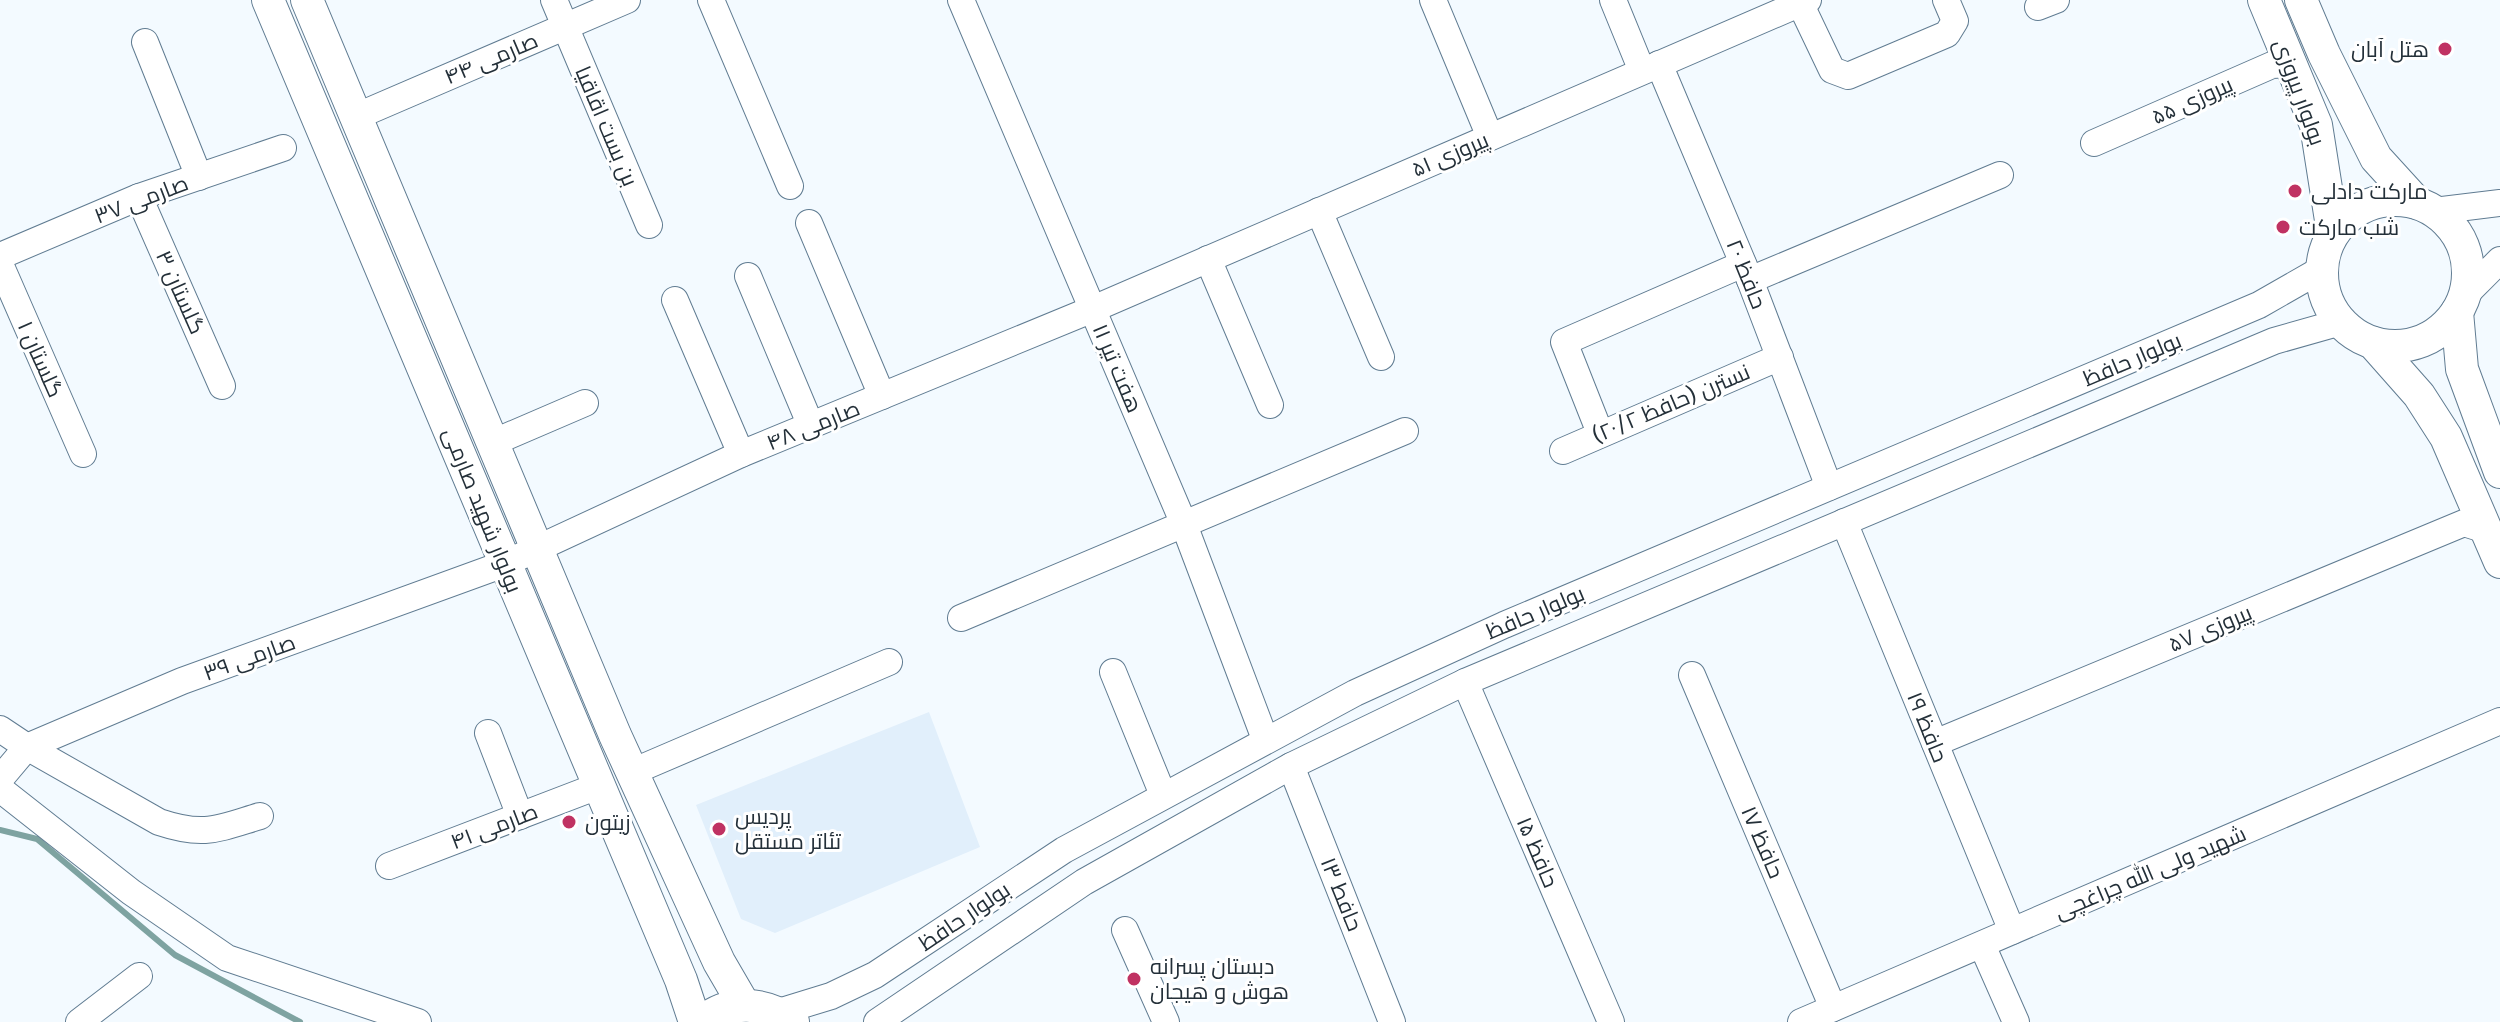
<svg xmlns="http://www.w3.org/2000/svg" width="2500" height="1022" viewBox="0 0 2500 1022" font-family="'Fira Sans',Cairo,sans-serif">
	<style>
		.built { fill: #e1effb }
		.lines { fill: none; stroke-linecap: round; stroke-linejoin: round }
		.stream { stroke: #7ea3a1; stroke-width: 6 }
		.minor-casing { stroke: #607c92; stroke-width: 28 }
		.major-casing { stroke: #607c92; stroke-width: 34 }
		.minor { stroke: #fff; stroke-width: 26 }
		.major { stroke: #fff; stroke-width: 32 }
		.poi-dot { fill: #c03262; stroke: #fff; stroke-width: 3 }
		.labels { text-anchor: middle; stroke-width: 6; stroke-linejoin: round; paint-order: stroke }
		.poi-label { font-size: 22px; fill: #243039; stroke: #fff; text-anchor: start }
		.street-label { font-size: 22px; fill: #243039; stroke: #fff }
	</style>
	<rect width="100%" height="100%" fill="#f3faff"/>
	<!-- built -->
	<polygon class="built" points="929,712 980,847 775,933 741,919 696,805"/>
	<g class="lines">
		<!-- stream -->
		<polyline class="stream" points="0,830 37,839 175,955 300,1022"/>
		<!-- minor casing -->
		<g class="minor-casing">
			<g id="minor">
				<polyline points="554,0 649,225"/>
				<polyline points="711,0 790,186"/>
				<polyline points="961,0 1183,522 1265,739"/>
				<polyline points="1433,0 1490,137"/>
				<polyline points="1613,0 1642,71"/>
				<polyline points="1800,3 1832,70 1848,76 1947,34 1955,21 1946,0"/>
				<polyline points="2038,7 2056,0"/>
				<polyline points="145,42 199,177"/>
				<polyline points="1659,64 1750,280 1829,487"/>
				<polyline points="355,117 627,0"/>
				<polyline points="2094,143 2272,65 2291,64"/>
				<polyline points="139,197 222,386"/>
				<polyline points="1319,211 1381,357"/>
				<polyline points="2434,211 2500,203"/>
				<polyline points="809,223 882,396"/>
				<polyline points="0,256 139,197 283,148"/>
				<polyline points="1208,259 1270,405"/>
				<polyline points="0,264 83,454"/>
				<polyline points="748,276 811,426"/>
				<polyline points="1750,280 2000,175"/>
				<polyline points="2465,295 2500,260"/>
				<polyline points="675,300 741,454"/>
				<polyline points="1600,433 1564,342 1743,264"/>
				<polyline points="492,443 585,403"/>
				<polyline points="1563,451 1780,357"/>
				<polyline points="1844,522 2012,931"/>
				<polyline points="961,618 1405,431"/>
				<polyline points="1113,672 1163,795"/>
				<polyline points="1692,675 1833,1008"/>
				<polyline points="1465,682 1611,1022"/>
				<polyline points="0,729 27,747 182,681 504,564 741,454 1093,309 1808,0"/>
				<polyline points="488,733 520,816"/>
				<polyline points="1935,743 2464,523 2486,530"/>
				<polyline points="1291,766 1392,1022"/>
				<polyline points="632,772 889,662"/>
				<path d="M 0,779 L 27,747 L 159,822 C 204,837 217,829 260,816"/>
				<polyline points="0,789 131,892 227,958 418,1022"/>
				<polyline points="389,866 598,786"/>
				<polyline points="1125,930 1166,1022"/>
				<polyline points="1982,945 2016,1022"/>
				<polyline points="779,1012 831,996 875,975 1064,850 1355,693 1504,625 2259,305 2322,269"/>
				<polyline points="79,1022 139,976"/>
				<polyline points="877,1022 1084,882 1291,766 1465,682 2274,341 2341,322"/>
				<polyline points="1801,1022 2500,721"/>
			</g>
		</g>
		<!-- major casing -->
		<g class="major-casing">
			<g id="major">
				<polyline points="268,0 681,980 695,1022"/>
				<polyline points="307,0 615,735 719,962 744,1005"/>
				<polyline points="2264,0 2316,125 2333,233"/>
				<polyline points="2301,0 2324,54 2376,158 2417,203"/>
				<circle cx="2395" cy="273" r="73"/>
				<polyline points="2457,312 2462,369 2500,472"/>
				<polyline points="2373,343 2419,395 2446,437 2500,562"/>
				<path d="M 702,1022 C 730,999 764,1002 793,1022"/>
			</g>
		</g>
		<!-- minor -->
		<use href="#minor" class="minor"/>
		<!-- major -->
		<use href="#major" class="major"/>
	</g>
	<!-- markers -->
	<g class="poi-dot">
		<circle cx="2445" cy="49" r="8"/>
		<circle cx="2295" cy="191" r="8"/>
		<circle cx="2283" cy="227" r="8"/>
		<circle cx="569" cy="822" r="8"/>
		<circle cx="719" cy="829" r="8"/>
		<circle cx="1134" cy="979" r="8"/>
	</g>
	<g class="labels">
		<!-- poi labels -->
		<g class="poi-label">
			<text x="2429" y="57" text-anchor="end">هتل آبان</text>
			<text x="2311" y="199">مارکت دادلی</text>
			<text x="2299" y="235">شب مارکت</text>
			<text x="735" y="824">پردیس<tspan x="735" dy="25">تئاتر مستقل</tspan></text>
			<text x="585" y="830">زیتون</text>
			<text x="1150" y="974">دبستان پسرانه<tspan x="1150" dy="25">هوش و هیجان</tspan></text>
		</g>
		<!-- street labels -->
		<g class="street-label">
			<text transform="translate(491 58) rotate(-23)" y="8">صارمی ۴۴</text>
			<text transform="translate(2300 92) rotate(70)" y="8">بولوار پیروزی</text>
			<text transform="translate(2192 100) rotate(-24)" y="8">پیروزی ۵۵</text>
			<text transform="translate(607 126) rotate(67)" y="8">بن بست اقاقیا</text>
			<text transform="translate(1450 154) rotate(-23)" y="8">پیروزی ۵۱</text>
			<text transform="translate(141 199) rotate(-21)" y="8">صارمی ۳۷</text>
			<text transform="translate(1747 274) rotate(68)" y="8">حافظ ۲۰</text>
			<text transform="translate(181 292) rotate(66)" y="8">گلستان ۳</text>
			<text transform="translate(41 359) rotate(66)" y="8">گلستان ۱</text>
			<text transform="translate(2132 359) rotate(-23)" y="8">بولوار حافظ</text>
			<text transform="translate(1118 368) rotate(67)" y="8">هفت تیر ۱۱</text>
			<text transform="translate(1671 403) rotate(-23)" y="8">نسترن (حافظ ۲۰/۲)</text>
			<text transform="translate(813 425) rotate(-22)" y="8">صارمی ۴۸</text>
			<text transform="translate(483 510) rotate(68)" y="8">بولوار شهید صارمی</text>
			<text transform="translate(1535 612) rotate(-23)" y="8">بولوار حافظ</text>
			<text transform="translate(2210 628) rotate(-23)" y="8">پیروزی ۵۷</text>
			<text transform="translate(249 657) rotate(-20)" y="8">صارمی ۳۹</text>
			<text transform="translate(1928 727) rotate(68)" y="8">حافظ ۱۹</text>
			<text transform="translate(494 826) rotate(-21)" y="8">صارمی ۴۱</text>
			<text transform="translate(1763 842) rotate(67)" y="8">حافظ ۱۷</text>
			<text transform="translate(1538 852) rotate(67)" y="8">حافظ ۱۵</text>
			<text transform="translate(2150 872) rotate(-23)" y="8">شهید ولی الله چراغچی</text>
			<text transform="translate(1342 894) rotate(68)" y="8">حافط ۱۳</text>
			<text transform="translate(964 916) rotate(-34)" y="8">بولوار حافظ</text>
		</g>
	</g>
</svg>
